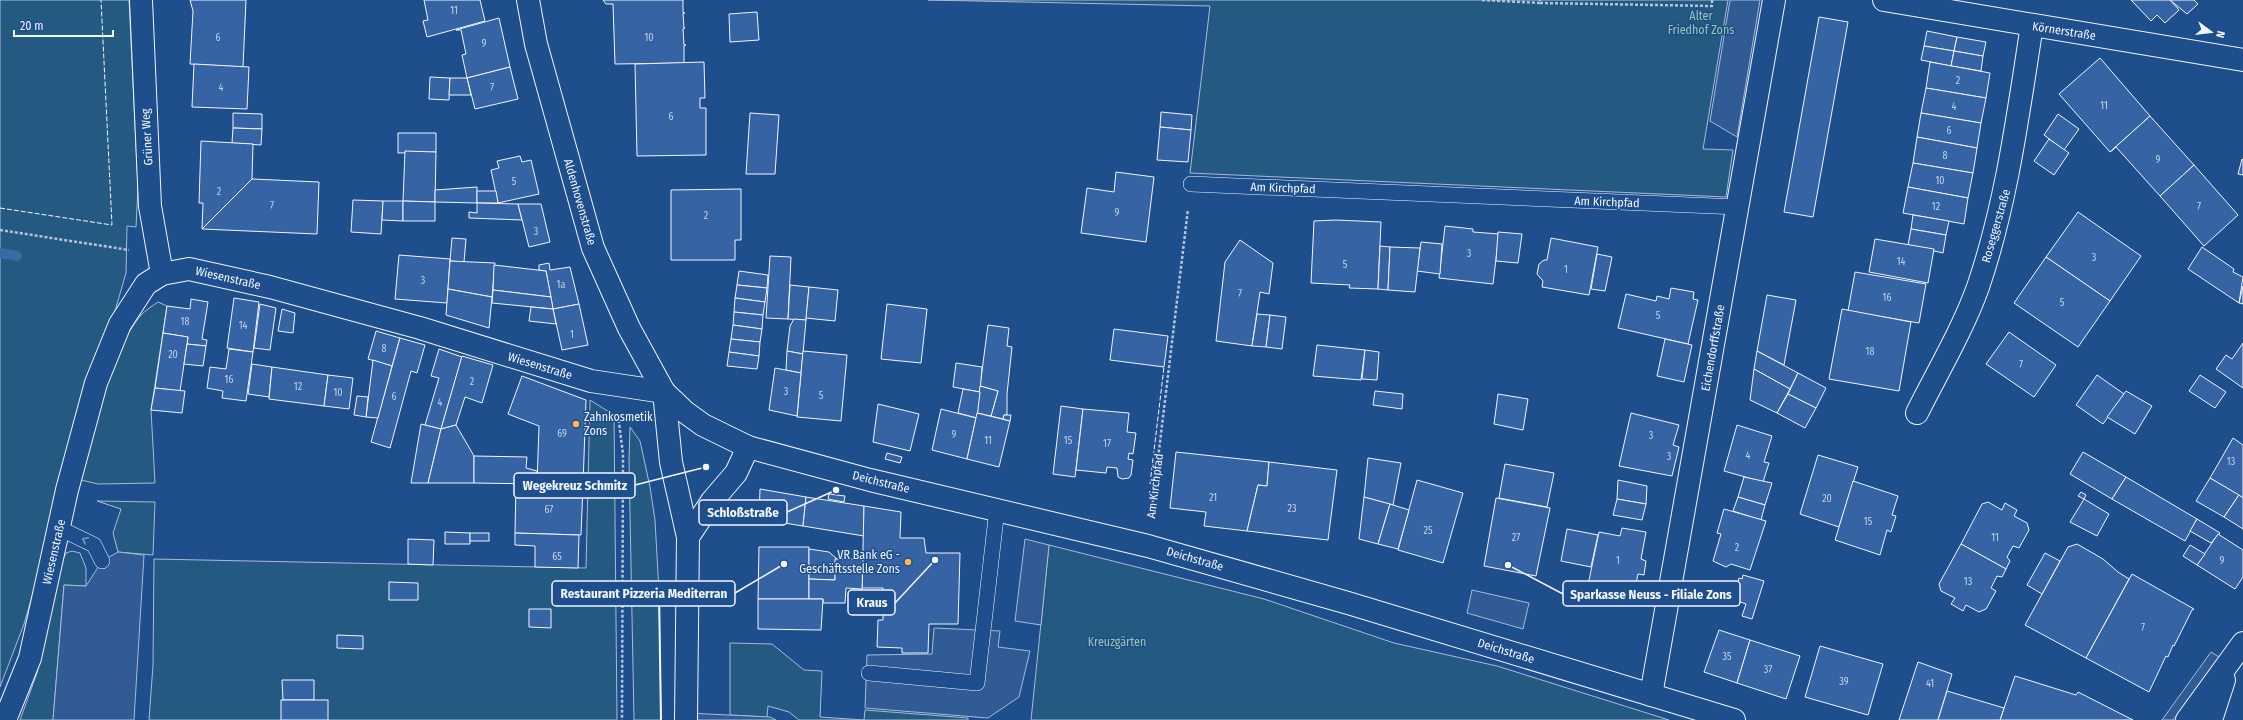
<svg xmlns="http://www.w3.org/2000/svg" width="2243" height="720" viewBox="0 0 2243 720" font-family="'Fira Sans Condensed',sans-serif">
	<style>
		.green { fill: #245a82; stroke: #a8bbd7 }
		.parking { fill: #305b95; stroke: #a8bbd7 }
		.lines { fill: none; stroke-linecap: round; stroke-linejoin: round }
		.stream { stroke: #3b69a3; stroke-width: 10 }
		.building { fill: #3563a3; stroke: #f2f6ff }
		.service-casing { stroke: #f2f6ff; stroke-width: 16 }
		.minor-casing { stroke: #f2f6ff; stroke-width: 24 }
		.tertiary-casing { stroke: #f2f6ff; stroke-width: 24 }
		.path { stroke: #b3c4dc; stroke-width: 2.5; stroke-dasharray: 3 2; stroke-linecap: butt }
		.service { stroke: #1f4e8c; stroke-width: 15 }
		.minor { stroke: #1f4e8c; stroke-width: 22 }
		.tertiary { stroke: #1f4e8c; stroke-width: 22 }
		.fence { stroke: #f2f6ff; stroke-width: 1; stroke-dasharray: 5 2; stroke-linecap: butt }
		.wall { stroke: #f2f6ff; stroke-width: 2 }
		.oneway { stroke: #7e9ac0 }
		.poi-dot { fill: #ffb74d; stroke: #1f4e8c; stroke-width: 1.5 }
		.labels { text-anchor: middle; stroke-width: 3; stroke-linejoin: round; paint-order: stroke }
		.number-label { font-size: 10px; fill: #c3d1e8 }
		.park-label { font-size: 12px; fill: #97c8a6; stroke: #1f4e8c }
		.street-label { font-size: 12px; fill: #f2f6ff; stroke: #1f4e8c }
		.poi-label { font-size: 12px; fill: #f2f6ff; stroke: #1f4e8c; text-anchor: start }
		.leader { fill: none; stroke: #f2f6ff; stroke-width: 1.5 }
		.callout-dot { fill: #f2f6ff; stroke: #1f4e8c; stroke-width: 1.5 }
		.callout { fill: #1f4e8c; stroke: #f2f6ff; stroke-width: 1.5 }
		.callout-label { font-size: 13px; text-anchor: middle; font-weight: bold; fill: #f2f6ff }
	</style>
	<rect width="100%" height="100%" fill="#1f4e8c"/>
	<!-- green -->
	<g class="green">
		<polygon points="0,0 129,0 138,187 136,227 127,226 126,273 24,624 0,687"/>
		<polygon points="928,0 1728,0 1703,149 1733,150 1726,197 1190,173 1210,6"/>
		<path d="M 158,302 L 167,306 L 151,410 L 155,483 L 98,484 L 81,480 C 95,427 106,358 141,315 C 146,310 152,306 158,302 Z"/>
		<polygon points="590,400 614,415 617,720 149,720 153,665 154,559 586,568"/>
		<polygon points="630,427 640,441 650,487 655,520 659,592 661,720 634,720 629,460"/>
		<polygon points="97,501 155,502 153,555 118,552 113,533 121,509"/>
		<polygon points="1049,545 1264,599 1394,643 1497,666 1669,720 1031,720"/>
		<polygon points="72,551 80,553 86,568 86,586 64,585 53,720 20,720 37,673 62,562 66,553"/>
		<polygon points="730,643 772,644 804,670 822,671 820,717 864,720 865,710 968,718 968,720 799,720 789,712 768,706 767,717 730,715"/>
	</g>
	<!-- parking -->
	<g class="parking">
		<polygon points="1730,0 1760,0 1737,137 1710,121"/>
		<polygon points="1025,539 1049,545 1041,625 1015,621"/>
		<polygon points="118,552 144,555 134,720 53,720 64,585 86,586 102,561"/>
		<polygon points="1472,590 1529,603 1523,629 1467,613"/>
		<polygon points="934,628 1000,631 998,647 1030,651 1019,697 988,718 865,708 867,655 932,654"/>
		<polygon points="2211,652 2219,657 2173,720 2162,720"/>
		<polygon points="687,713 770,717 776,720 686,720"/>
	</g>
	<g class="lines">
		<!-- stream -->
		<polyline class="stream" points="0,253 17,256"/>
	</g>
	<!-- building -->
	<g class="building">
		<polygon points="190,0 246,0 243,67 190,64 193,11"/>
		<polygon points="424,0 480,0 485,21 427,37 423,21 428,20"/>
		<polygon points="603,0 683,0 683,12 685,13 683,13 684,28 685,28 683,29 684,45 686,45 684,46 684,63 615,64 613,4 606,4"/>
		<polygon points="2131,0 2170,0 2179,10 2165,23 2157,15 2151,21"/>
		<polygon points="2170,0 2194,0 2198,4 2187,14"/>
		<polygon points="757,12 759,40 730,42 729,14"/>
		<polygon points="1819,17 1848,22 1813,217 1784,212"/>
		<polygon points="499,18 510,67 467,78 462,55 466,54 461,30 456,30"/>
		<polygon points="1927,31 1957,37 1954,51 1924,46"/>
		<polygon points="1957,37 1986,42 1983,56 1954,51"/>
		<polygon points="1924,46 1954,51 1951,66 1921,60"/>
		<polygon points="1954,51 1983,56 1981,71 1951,66"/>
		<polygon points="2100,58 2150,116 2110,152 2059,94"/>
		<polygon points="704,62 705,98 700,98 700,108 706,108 706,155 637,156 635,64"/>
		<polygon points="1930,62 1990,73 1986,98 1926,88"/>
		<polygon points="194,64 249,67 247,109 192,107"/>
		<polygon points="510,67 518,99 475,109 467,78"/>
		<polygon points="430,77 450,78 449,100 429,99"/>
		<polygon points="450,78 467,78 471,95 449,95"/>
		<polygon points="1926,88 1986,98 1981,123 1921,113"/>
		<polygon points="1161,112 1192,115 1191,130 1160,127"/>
		<polygon points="233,113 262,114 262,129 233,128"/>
		<polygon points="750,113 779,115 775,174 746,174"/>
		<polygon points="1921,113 1981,123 1977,148 1917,137"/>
		<polygon points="2058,114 2079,129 2064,150 2044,135"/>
		<polygon points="2150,116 2194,165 2160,196 2116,147 2110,152"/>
		<polygon points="1160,127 1191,130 1188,162 1157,160"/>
		<polygon points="233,128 262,129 261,145 232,143"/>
		<polygon points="398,133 436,133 436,152 398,153"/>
		<polygon points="1917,137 1977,148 1973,173 1913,163"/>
		<polygon points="2049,139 2069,153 2054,175 2034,161"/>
		<polygon points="201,141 253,144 252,179 202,229 203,203 199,203"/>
		<polygon points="405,151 436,152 435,202 403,201"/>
		<polygon points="520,156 522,162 531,160 539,194 498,203 491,170 499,168 497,161"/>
		<polygon points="2242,159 2243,160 2243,175 2238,174"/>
		<polygon points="1913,163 1973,173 1968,198 1908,187"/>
		<polygon points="2194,165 2238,215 2204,246 2160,196"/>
		<polygon points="1116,172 1154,177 1146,242 1081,233 1087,188 1114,192"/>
		<polygon points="252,179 319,182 317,234 202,229"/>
		<polygon points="477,187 477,203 435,202 435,190"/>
		<polygon points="1908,187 1968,198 1964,224 1903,213"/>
		<polygon points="741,189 741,240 735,240 735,260 671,260 671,190"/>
		<polygon points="477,191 496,191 498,203 477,203"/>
		<polygon points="353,200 383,201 381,234 351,232"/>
		<polygon points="383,201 403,201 403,221 382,220"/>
		<polygon points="403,201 435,202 435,221 403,221"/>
		<polygon points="477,203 518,204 522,220 469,218 469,212 477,213"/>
		<polygon points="518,204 541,204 550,242 529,247"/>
		<polygon points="2078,212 2141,256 2110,301 2046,257"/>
		<polygon points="1913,215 1949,221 1946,235 1911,229"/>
		<polygon points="1336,220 1381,222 1378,289 1349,288 1350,285 1311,283 1314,221"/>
		<polygon points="1445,226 1473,229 1473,232 1499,234 1493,284 1439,278"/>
		<polygon points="1911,229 1946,235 1943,253 1908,245"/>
		<polygon points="1498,232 1522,234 1518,263 1496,261"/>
		<polygon points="452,238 466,239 464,262 450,261"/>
		<polygon points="1551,238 1598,247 1589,295 1542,287 1543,281 1537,274 1539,264 1544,260 1547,260"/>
		<polygon points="1875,239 1934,249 1928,283 1869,272"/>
		<polygon points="1240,240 1273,263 1269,294 1260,292 1252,346 1216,341 1225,262"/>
		<polygon points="1421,242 1442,244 1440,274 1417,271"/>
		<polygon points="1380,246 1390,247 1388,290 1378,289"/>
		<polygon points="1390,247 1420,248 1415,292 1388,290"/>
		<polygon points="2202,247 2234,269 2233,272 2243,277 2239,303 2188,269"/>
		<polygon points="1597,254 1612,257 1605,291 1591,289"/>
		<polygon points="399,255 450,259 447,303 395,299"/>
		<polygon points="770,256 791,257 788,319 766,318"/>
		<polygon points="2046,257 2110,301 2078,347 2014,303"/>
		<polygon points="450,261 495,263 492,297 448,289"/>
		<polygon points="549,263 550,270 570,267 579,304 553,309 546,271 539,270 539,265"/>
		<polygon points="494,265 546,271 551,297 493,290"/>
		<polygon points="739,271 768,275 767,288 737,285"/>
		<polygon points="1855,272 1926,284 1919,323 1848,311"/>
		<polygon points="737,285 767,288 765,302 735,298"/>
		<polygon points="790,285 809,287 806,320 788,319"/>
		<polygon points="2243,286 2243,304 2239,303"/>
		<polygon points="809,287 838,290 835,321 806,318"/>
		<polygon points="1671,288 1694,292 1693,299 1698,300 1688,344 1618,328 1626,294 1656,301 1657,296 1669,299"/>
		<polygon points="448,289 492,297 489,328 446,315"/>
		<polygon points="493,290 551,297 553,309 492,303"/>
		<polygon points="1767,295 1796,300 1784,365 1757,351"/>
		<polygon points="234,298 259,302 253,352 227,348"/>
		<polygon points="735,298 765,302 763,315 734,312"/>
		<polygon points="191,299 208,302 202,339 207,340 206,346 187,344 188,337 163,333 167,306 190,309"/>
		<polygon points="260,304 276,308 270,350 254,348"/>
		<polygon points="579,304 588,345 562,350 553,309"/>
		<polygon points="887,304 927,309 921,363 881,359"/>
		<polygon points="531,307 553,309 556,324 529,321"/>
		<polygon points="282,309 295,313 293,333 278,331"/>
		<polygon points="1842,309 1911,322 1899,391 1829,379"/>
		<polygon points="734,312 763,315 762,329 733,325"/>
		<polygon points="1257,314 1270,315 1266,347 1252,346"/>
		<polygon points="1270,315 1286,317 1282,349 1266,347"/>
		<polygon points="794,319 806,320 803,354 787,351 790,326"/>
		<polygon points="733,325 762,329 760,342 731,339"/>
		<polygon points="988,325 1009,328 1007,346 1012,347 1007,394 1007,415 1004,415 1003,419 991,416 998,391 980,386"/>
		<polygon points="1114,329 1168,336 1164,367 1110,360"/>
		<polygon points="376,331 400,338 392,366 368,359"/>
		<polygon points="2009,332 2056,365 2034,397 1986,364"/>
		<polygon points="163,333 188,337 180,391 155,388"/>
		<polygon points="400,338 425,345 417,373 411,371 390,448 371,442"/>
		<polygon points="731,339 760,342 759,356 729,352"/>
		<polygon points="1665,339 1692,345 1684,382 1657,376"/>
		<polygon points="2243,343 2243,388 2216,369 2226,355 2232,359"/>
		<polygon points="187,344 206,346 203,366 184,364"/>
		<polygon points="1317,345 1365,350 1361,380 1313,376"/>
		<polygon points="229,349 253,352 246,401 222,398 223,391 207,388 210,367 226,369"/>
		<polygon points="439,349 462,357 441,429 425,425 439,378 431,376"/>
		<polygon points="1365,350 1379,352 1377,380 1362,379"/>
		<polygon points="787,351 803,354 801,373 786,370"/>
		<polygon points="803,351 847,355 841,421 797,417"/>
		<polygon points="1757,351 1798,373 1790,389 1754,369"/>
		<polygon points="729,352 759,356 757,369 727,366"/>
		<polygon points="462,356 493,365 482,403 465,397 456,425 441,429"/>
		<polygon points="373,360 392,366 378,418 366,417"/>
		<polygon points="956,363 982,367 980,392 953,387"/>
		<polygon points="252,364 272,367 269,397 248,394"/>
		<polygon points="272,367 328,375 324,406 269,399"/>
		<polygon points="775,368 801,373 797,416 769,410"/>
		<polygon points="1754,369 1790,389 1777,413 1750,400"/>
		<polygon points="1798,373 1826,388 1816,408 1788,394"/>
		<polygon points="328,375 353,378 349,409 324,406"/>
		<polygon points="2097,375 2124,394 2103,424 2076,405"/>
		<polygon points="2200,375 2226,392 2215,408 2189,391"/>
		<polygon points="522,376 586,400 583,485 537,484 539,426 508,414"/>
		<polygon points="980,386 998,391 991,416 977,413"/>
		<polygon points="155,388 185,391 182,413 151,410"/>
		<polygon points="963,389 980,392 977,418 958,413"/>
		<polygon points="1375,391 1403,394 1402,409 1373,405"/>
		<polygon points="2126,391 2152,406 2135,434 2107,417"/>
		<polygon points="1498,394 1528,399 1523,430 1494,424"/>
		<polygon points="1788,394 1816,408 1805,428 1777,413"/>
		<polygon points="357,396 368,397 366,417 354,415"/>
		<polygon points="878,404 919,414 910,451 873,442"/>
		<polygon points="1061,406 1083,409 1075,477 1053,474"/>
		<polygon points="941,409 976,418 967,459 932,450"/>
		<polygon points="1083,409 1129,413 1127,432 1136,433 1133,454 1129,453 1128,459 1133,460 1131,475 1129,478 1122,479 1118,477 1117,468 1107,467 1106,473 1076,470"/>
		<polygon points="977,413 1010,421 999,467 967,459"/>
		<polygon points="1631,413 1679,425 1673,445 1679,447 1672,476 1619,466"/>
		<polygon points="1004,415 1011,415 1010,421 1003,419"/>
		<polygon points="421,424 441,429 428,483 411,483"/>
		<polygon points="456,425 474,456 474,483 428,483 441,429"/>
		<polygon points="1737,425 1772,436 1764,462 1769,463 1763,482 1724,471"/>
		<polygon points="2233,438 2243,445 2243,498 2210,478"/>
		<polygon points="1176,452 1269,462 1267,486 1258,485 1247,531 1204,526 1206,512 1170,508"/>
		<polygon points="2083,452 2126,477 2112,499 2070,474"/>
		<polygon points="887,453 902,457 900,463 885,459"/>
		<polygon points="1818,455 1858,467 1839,527 1800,514"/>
		<polygon points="474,456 527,457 526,468 537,471 537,484 474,483"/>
		<polygon points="1368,458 1401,463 1393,505 1364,497"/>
		<polygon points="1269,462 1337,470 1328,540 1247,531 1258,485 1267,486"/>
		<polygon points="1505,464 1554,473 1547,507 1499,498"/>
		<polygon points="1744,477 1772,483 1765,505 1738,497"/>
		<polygon points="2126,477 2197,519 2185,541 2112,499"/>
		<polygon points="2210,478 2239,495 2224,517 2196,501"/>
		<polygon points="1417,480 1463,493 1443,563 1398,550"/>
		<polygon points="1618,480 1647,486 1646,504 1617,499"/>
		<polygon points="1853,481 1898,496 1892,515 1896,516 1891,532 1887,530 1880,555 1835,540"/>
		<polygon points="516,483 583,485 581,535 515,533"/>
		<polygon points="760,489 806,497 803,526 759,519"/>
		<polygon points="2081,492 2086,495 2084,499 2078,496"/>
		<polygon points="829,494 845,496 844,502 828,499"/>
		<polygon points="2239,495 2243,498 2243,529 2224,517"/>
		<polygon points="806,497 864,506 864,536 803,526"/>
		<polygon points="1364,497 1390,504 1378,544 1359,539"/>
		<polygon points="1738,497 1765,505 1761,520 1733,511"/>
		<polygon points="1496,498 1550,508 1536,576 1484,566"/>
		<polygon points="1617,499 1646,504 1642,520 1613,515"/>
		<polygon points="2084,499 2109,514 2097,536 2070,522"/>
		<polygon points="1988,502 2002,510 2005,503 2017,510 2014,516 2027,523 2029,530 2019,548 2013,546 2007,557 2010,561 2006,569 1961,544 1982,504"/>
		<polygon points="1390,504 1409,510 1398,549 1378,544"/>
		<polygon points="864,506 901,512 900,538 924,538 926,553 960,553 958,624 929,624 928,653 902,653 902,648 877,647 878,620 883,620 883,588 862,588"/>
		<polygon points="1724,509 1766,521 1750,570 1731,564 1726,567 1713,561 1721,534 1717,533"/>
		<polygon points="2197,519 2220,533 2211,543 2190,531"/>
		<polygon points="1622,528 1646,532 1641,559 1646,561 1644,575 1638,574 1634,593 1588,585 1599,532 1620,536"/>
		<polygon points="1567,529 1598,535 1591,567 1561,561"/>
		<polygon points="445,532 470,533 470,544 445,544"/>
		<rect x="470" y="533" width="19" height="8"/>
		<polygon points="515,533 579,535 578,568 535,567 535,546 515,545"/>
		<polygon points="2218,534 2243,550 2243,577 2235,589 2197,565"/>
		<polygon points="408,539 434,540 433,565 408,564"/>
		<polygon points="1961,544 2006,569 2002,577 1997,576 1991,588 1996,591 1986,609 1979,612 1966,605 1963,611 1951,604 1955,598 1941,591 1939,584"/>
		<polygon points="2077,544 2103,559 2118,572 2129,579 2086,658 2025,625 2068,547"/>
		<polygon points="2190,545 2205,554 2197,565 2183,556"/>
		<polygon points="759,547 809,547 809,599 758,599"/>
		<polygon points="809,549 829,552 836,558 835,580 809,579"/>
		<polygon points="2045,553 2060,561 2042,594 2027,585"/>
		<polygon points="835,559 863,559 862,589 846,588 845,603 823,603 823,599 809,599 809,579 835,580"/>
		<polygon points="2132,574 2194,609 2192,610 2174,646 2173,645 2168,657 2166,656 2149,692 2086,658"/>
		<polygon points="1743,575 1764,581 1752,619 1742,616 1746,604 1735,600 1737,594 1735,594 1739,578 1742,579"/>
		<polygon points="389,582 418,583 418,600 389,600"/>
		<polygon points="758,599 823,599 821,630 758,629"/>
		<polygon points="529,609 551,609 551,628 529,627"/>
		<polygon points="1719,630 1750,640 1737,683 1704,672"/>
		<polygon points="337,635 363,636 363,649 337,648"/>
		<polygon points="1750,640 1800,656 1786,699 1737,683"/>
		<polygon points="1820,646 1883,664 1868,715 1805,697"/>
		<polygon points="1918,662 1952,674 1938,720 1899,720"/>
		<polygon points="2015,676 2076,695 2078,692 2133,720 2000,720"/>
		<polygon points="282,680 314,680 314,700 283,700"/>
		<polygon points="1947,691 2004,708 2000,720 1938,720"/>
		<rect x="281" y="700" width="47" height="20"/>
	</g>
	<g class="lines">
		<!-- service casing -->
		<g class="service-casing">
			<g id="service">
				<polyline points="1191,184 1738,207"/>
				<polyline points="59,528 94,545 102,561"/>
				<polyline points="869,673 977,683 997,509"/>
			</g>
		</g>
		<!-- minor casing -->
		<g class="minor-casing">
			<g id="minor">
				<polyline points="141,0 150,206 162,274"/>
				<polyline points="1884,0 2243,60"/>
				<polyline points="664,392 685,412 703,425 748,447 870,480 1148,546 1348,603 1734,720"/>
				<polyline points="664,392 671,462 688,537 686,720"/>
				<path d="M 1917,413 C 1937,373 1963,329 1978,287 C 2007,202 2018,114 2032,25"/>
				<polyline points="688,537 712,501 736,473 748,447"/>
				<polyline points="1651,695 1774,0"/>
				<polyline points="5,720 30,658 67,490 96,383 120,324 146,284 162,274 189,269 270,287 420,328 591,381 664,392"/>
				<polyline points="2187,720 2243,643"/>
				<polyline points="2211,720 2224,680"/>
			</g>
		</g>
		<!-- tertiary casing -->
		<g class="tertiary-casing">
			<polyline id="tertiary" points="528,0 536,44 593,248 629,328 664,392"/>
		</g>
		<!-- path -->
		<g class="path">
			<polyline points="1482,0 1540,3 1540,0"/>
			<polyline points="1540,3 1712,6 1712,0"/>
			<polyline points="0,230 129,250"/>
			<polyline points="618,415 623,454 622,720"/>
			<polyline points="1151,517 1188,209"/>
		</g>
		<!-- service -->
		<use href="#service" class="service"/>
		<!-- minor -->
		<use href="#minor" class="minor"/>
		<!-- tertiary -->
		<use href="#tertiary" class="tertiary"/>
		<!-- fence -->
		<g class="fence">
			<polyline points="0,208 112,225 101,0"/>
			<polyline points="1150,484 1164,367"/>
		</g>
		<!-- wall -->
		<polyline class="wall" points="659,592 661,720"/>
	</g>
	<!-- one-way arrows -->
	<defs><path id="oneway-chevron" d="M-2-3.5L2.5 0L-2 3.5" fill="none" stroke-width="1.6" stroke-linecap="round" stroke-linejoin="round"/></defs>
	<use class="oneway" href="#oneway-chevron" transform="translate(85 540) rotate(-154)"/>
	<!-- markers -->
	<g class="poi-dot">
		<circle cx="576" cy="424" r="4"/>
		<circle cx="908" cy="562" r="4"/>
	</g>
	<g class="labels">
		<!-- number labels -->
		<g class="number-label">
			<text x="454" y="14">11</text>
			<text x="218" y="41">6</text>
			<text x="649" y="41">10</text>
			<text x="484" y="47">9</text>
			<text x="1958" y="84">2</text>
			<text x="221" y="91">4</text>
			<text x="492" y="91">7</text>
			<text x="2104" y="109">11</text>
			<text x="1954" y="110">4</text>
			<text x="671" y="120">6</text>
			<text x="1949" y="134">6</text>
			<text x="1945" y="159">8</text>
			<text x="2158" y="163">9</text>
			<text x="1940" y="184">10</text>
			<text x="514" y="185">5</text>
			<text x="219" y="195">2</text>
			<text x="272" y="209">7</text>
			<text x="1936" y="210">12</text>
			<text x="2199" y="210">7</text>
			<text x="1117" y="216">9</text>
			<text x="706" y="219">2</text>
			<text x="536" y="235">3</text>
			<text x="1469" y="257">3</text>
			<text x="2094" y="261">3</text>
			<text x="1901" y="265">14</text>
			<text x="1345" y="268">5</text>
			<text x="1566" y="273">1</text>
			<text x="423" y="284">3</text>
			<text x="561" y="288">1a</text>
			<text x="1240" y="297">7</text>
			<text x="1887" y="301">16</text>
			<text x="2062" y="306">5</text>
			<text x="1658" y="319">5</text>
			<text x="185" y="325">18</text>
			<text x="243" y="329">14</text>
			<text x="572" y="338">1</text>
			<text x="384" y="352">8</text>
			<text x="1870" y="355">18</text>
			<text x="173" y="358">20</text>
			<text x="2021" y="368">7</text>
			<text x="229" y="383">16</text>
			<text x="472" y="385">2</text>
			<text x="298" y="390">12</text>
			<text x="786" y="395">3</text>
			<text x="338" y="396">10</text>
			<text x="821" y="399">5</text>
			<text x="394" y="400">6</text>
			<text x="440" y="406">4</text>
			<text x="562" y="437">69</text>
			<text x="954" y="438">9</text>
			<text x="1651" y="439">3</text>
			<text x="988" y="444">11</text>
			<text x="1068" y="444">15</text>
			<text x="1107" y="447">17</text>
			<text x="1748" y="459">4</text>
			<text x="1669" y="460">3</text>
			<text x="2231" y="465">13</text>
			<text x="1213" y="501">21</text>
			<text x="1827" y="502">20</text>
			<text x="1292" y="512">23</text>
			<text x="549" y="513">67</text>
			<text x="1868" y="525">15</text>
			<text x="1428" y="534">25</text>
			<text x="1516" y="541">27</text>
			<text x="1995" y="541">11</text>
			<text x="1737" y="551">2</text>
			<text x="557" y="560">65</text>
			<text x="1618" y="564">1</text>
			<text x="2222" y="564">9</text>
			<text x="1968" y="585">13</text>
			<text x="2143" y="631">7</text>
			<text x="1727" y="660">35</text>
			<text x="1768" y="673">37</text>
			<text x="1844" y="685">39</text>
			<text x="1930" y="687">41</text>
		</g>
		<!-- park labels -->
		<g class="park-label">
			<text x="1701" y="20">Alter<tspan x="1701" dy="14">Friedhof Zons</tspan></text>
			<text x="1117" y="646">Kreuzgärten</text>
		</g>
		<!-- street labels -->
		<g class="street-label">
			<text transform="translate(2064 31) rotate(9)" y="4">Körnerstraße</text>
			<text transform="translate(147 137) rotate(-93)" y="4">Grüner Weg</text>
			<text transform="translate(1283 188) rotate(2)" y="4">Am Kirchpfad</text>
			<text transform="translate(580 202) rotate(74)" y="4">Aldenhovenstraße</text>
			<text transform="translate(1607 202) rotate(2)" y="4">Am Kirchpfad</text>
			<text transform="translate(1996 226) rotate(-74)" y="4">Roseggerstraße</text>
			<text transform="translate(228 278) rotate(13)" y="4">Wiesenstraße</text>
			<text transform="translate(1713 348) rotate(-80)" y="4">Eichendorffstraße</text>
			<text transform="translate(540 366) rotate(17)" y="4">Wiesenstraße</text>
			<text transform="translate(881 482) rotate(14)" y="4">Deichstraße</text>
			<text transform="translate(1155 486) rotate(-83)" y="4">Am Kirchpfad</text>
			<text transform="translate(54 552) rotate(-77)" y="4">Wiesenstraße</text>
			<text transform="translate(1195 559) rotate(16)" y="4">Deichstraße</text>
			<text transform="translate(1506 651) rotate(17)" y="4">Deichstraße</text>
		</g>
		<!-- poi labels -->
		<g class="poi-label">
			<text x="584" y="421">Zahnkosmetik<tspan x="584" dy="14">Zons</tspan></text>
			<text x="900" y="559" text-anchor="end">VR Bank eG -<tspan x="900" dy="14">Geschäftsstelle Zons</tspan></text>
		</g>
	</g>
	<!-- callouts -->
	<path class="leader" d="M706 467L635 485M836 490L787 512M784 564L735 593M1508 565L1563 594M935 560L895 603"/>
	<g class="callout-dot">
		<circle cx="706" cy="467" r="4"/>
		<circle cx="836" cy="490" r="4"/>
		<circle cx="784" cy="564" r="4"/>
		<circle cx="1508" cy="565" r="4"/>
		<circle cx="935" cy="560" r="4"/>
	</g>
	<g class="callout">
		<rect x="514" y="473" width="121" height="25" rx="4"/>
		<rect x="699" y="500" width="88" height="25" rx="4"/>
		<rect x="552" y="581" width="183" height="25" rx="4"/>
		<rect x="1563" y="581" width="177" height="25" rx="4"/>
		<rect x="848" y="590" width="47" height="25" rx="4"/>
	</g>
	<g class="callout-label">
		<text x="575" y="490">Wegekreuz Schmitz</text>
		<text x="743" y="517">Schloßstraße</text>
		<text x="644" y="598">Restaurant Pizzeria Mediterran</text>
		<text x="1651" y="599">Sparkasse Neuss - Filiale Zons</text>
		<text x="872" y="607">Kraus</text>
	</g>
	<!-- north arrow -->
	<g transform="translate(2211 32) rotate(105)" stroke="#1f4e8c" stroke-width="3" paint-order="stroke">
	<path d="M0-3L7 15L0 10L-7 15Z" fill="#f2f6ff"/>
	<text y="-6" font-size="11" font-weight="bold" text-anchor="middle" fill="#f2f6ff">N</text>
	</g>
	<!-- scale -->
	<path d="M14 30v6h99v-6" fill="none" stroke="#f2f6ff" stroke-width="2"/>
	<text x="20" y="30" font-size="12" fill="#f2f6ff" stroke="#1f4e8c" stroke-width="3" paint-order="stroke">20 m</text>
</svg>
